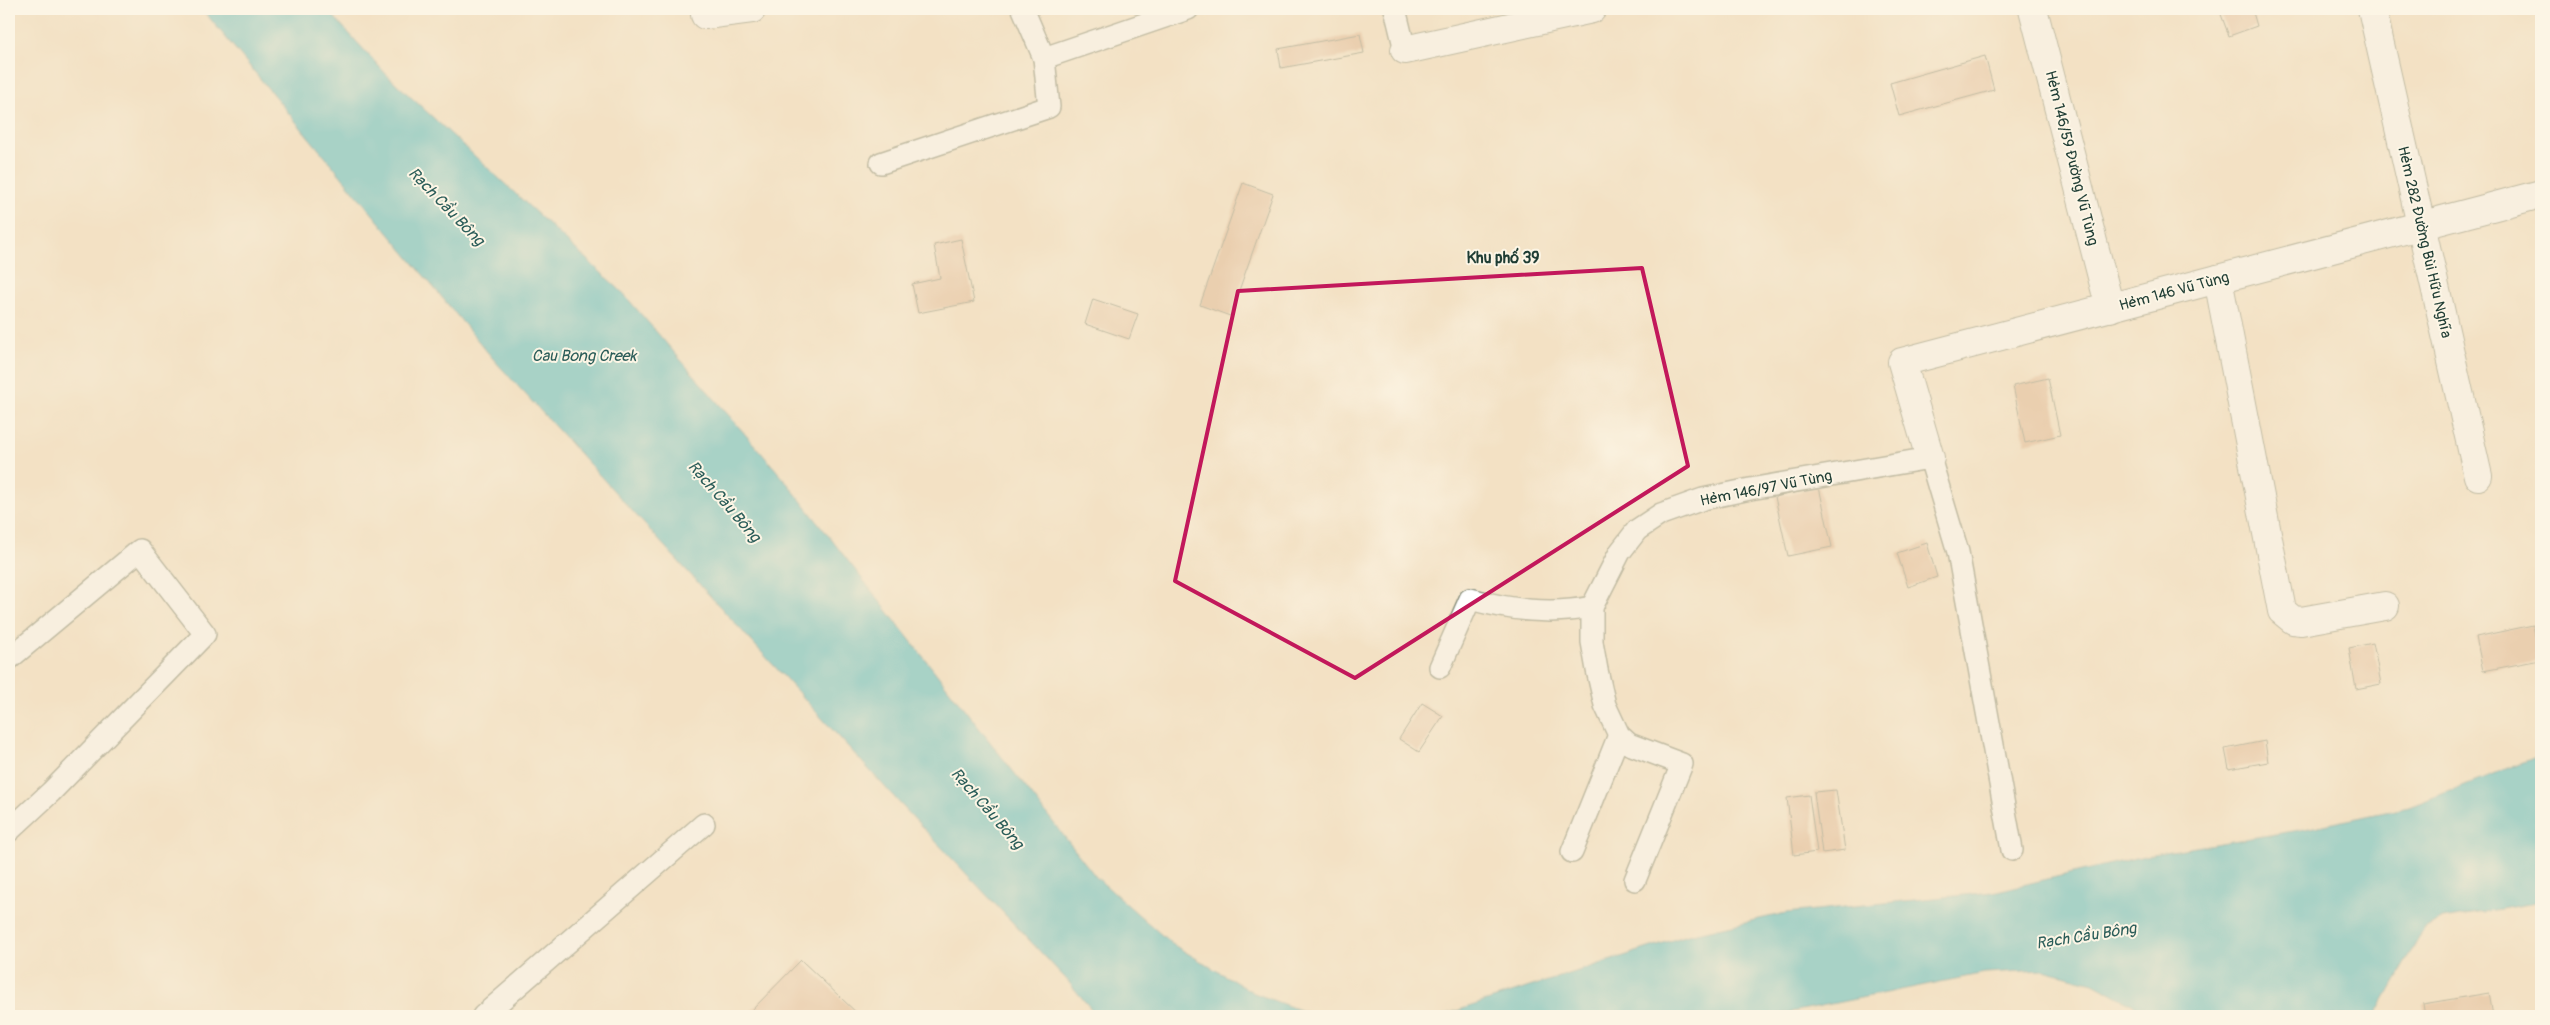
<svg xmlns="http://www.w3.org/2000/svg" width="2550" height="1025" viewBox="0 0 2550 1025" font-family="Pangolin,sans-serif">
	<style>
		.water { fill: #50bec8; stroke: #387e7e }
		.building { fill: #e1b895 }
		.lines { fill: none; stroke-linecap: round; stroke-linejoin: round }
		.service-casing { stroke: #898f7c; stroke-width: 24 }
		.minor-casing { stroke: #898f7c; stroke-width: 30 }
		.service { stroke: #fff; stroke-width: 21 }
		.minor { stroke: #fff; stroke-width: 28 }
		.marked { fill: none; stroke: #c2185b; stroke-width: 4; stroke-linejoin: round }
		.labels { text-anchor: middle; stroke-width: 4; stroke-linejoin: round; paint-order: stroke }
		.street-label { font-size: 15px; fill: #1f3d34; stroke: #fcf5e5 }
		.water-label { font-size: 16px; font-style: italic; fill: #2b5d59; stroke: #fcf5e5 }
		.neighbourhood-label { font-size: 16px; font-weight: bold; fill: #1f3d34; stroke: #fcf5e5 }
	</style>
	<rect width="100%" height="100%" fill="#fcf5e5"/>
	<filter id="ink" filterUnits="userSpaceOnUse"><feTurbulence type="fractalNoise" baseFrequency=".02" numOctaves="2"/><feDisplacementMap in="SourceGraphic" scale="10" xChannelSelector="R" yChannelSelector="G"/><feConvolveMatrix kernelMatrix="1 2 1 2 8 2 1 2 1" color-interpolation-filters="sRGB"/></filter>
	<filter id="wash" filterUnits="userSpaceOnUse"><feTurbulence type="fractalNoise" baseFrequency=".0096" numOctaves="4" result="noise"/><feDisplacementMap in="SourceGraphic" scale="20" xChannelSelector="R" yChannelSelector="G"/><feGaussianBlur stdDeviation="1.12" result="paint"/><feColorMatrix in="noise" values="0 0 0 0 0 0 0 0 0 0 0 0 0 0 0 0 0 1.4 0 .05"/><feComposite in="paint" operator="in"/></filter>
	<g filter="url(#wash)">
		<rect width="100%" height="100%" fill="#f3e1c4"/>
		<!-- water -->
		<g class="water">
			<polygon points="202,9 327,9 386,74 621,291 784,479 1096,877 1172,944 1254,993 1315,1016 1097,1016 1066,979 905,809 494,360"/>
			<polygon points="2541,755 2541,902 2443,919 2424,929 2375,1016 2154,1016 2093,983 2044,970 1985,973 1771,1016 1441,1016 1688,935 1786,913 1993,892 2153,854 2300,830 2409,807"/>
		</g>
		<g id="blocks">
			<!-- building -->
			<g class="building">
				<polygon points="2219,9 2252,9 2257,26 2229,36"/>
				<polygon points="1360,34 1364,53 1281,68 1278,49"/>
				<polygon points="1985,56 1994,90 1899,116 1890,83"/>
				<polygon points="1243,183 1273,194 1230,316 1200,305"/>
				<polygon points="961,239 974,302 918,313 912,284 940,278 934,245"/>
				<polygon points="1093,299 1138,314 1129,339 1085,324"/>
				<polygon points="2048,378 2060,435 2025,443 2013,386"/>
				<polygon points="1819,487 1832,547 1788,556 1775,497"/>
				<polygon points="1927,543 1937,577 1908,587 1897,553"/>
				<polygon points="2533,625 2540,660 2483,671 2476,637"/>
				<polygon points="2373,643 2381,684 2356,689 2349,648"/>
				<polygon points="1422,703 1443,716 1419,752 1399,739"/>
				<polygon points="2265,741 2268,762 2229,769 2225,749"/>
				<polygon points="1836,790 1845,850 1822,853 1814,792"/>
				<polygon points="1809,795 1817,852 1794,855 1787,798"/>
				<polygon points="801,960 860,1016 746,1016"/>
				<polygon points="2489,993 2493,1016 2425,1016 2423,1004"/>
			</g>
		</g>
	</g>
	<g filter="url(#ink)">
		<use href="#blocks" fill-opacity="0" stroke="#898f7c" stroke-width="1"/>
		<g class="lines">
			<!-- service casing -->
			<g class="service-casing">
				<g id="service">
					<polyline points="1023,9 1044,58"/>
					<polyline points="1395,9 1405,50"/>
					<polyline points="881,163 1049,107 1044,58 1188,9"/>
					<polyline points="9,659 140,550 205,634 51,792 9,831"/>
					<path d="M 1440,667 L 1470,599 C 1511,610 1550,615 1592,607"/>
					<polyline points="1572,852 1619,735"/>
					<polyline points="1635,880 1682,764 1629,744 1619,735 1605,705 1597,670 1592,642 1592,607 1620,552 1637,530 1661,514 1703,499 1750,489 1930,458 1958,552 2012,850"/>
					<polyline points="483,1016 704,824"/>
				</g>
			</g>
			<!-- minor casing -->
			<g class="minor-casing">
				<g id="minor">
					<polyline points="706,9 705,15 752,9"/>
					<polyline points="2033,9 2110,308"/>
					<polyline points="2372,9 2478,476"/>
					<polyline points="1405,50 1592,9"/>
					<polyline points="2218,279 2282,611 2293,620 2301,621 2385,606"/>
					<polyline points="1930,458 1902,362 2541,194"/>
				</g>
			</g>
			<!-- service -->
			<use href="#service" class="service"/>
			<!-- minor -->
			<use href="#minor" class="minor"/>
		</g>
	</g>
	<!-- marked area -->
	<path d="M0 0H2550V1025H0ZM 1642,268 L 1688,466 L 1355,678 L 1175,581 L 1238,291 Z" fill="#f3e1c4" fill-opacity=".55" fill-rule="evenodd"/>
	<path class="marked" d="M 1642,268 L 1688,466 L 1355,678 L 1175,581 L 1238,291 Z"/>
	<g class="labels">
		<!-- street labels -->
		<g class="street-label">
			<text transform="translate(2072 158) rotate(76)" y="5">Hẻm 146/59 Đường Vũ Tùng</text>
			<text transform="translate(2425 242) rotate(77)" y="5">Hẻm 282 Đường Bùi Hữu Nghĩa</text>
			<text transform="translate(2174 291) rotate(-15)" y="5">Hẻm 146 Vũ Tùng</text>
			<text transform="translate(1766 488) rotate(-11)" y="5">Hẻm 146/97 Vũ Tùng</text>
		</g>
		<!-- water labels -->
		<g class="water-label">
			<text transform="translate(447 206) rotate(46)" y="6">Rạch Cầu Bông</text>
			<text x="584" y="361">Cau Bong Creek</text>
			<text transform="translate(725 501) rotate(49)" y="6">Rạch Cầu Bông</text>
			<text transform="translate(988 808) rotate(49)" y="6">Rạch Cầu Bông</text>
			<text transform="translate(2086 935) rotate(-9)" y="6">Rạch Cầu Bông</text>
		</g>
		<!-- neighbourhood labels -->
		<g class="neighbourhood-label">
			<text x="1503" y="263">Khu phố 39</text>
		</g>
	</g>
	<!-- margin -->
	<rect width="2550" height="1025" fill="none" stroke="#fcf5e5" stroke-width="30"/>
</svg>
